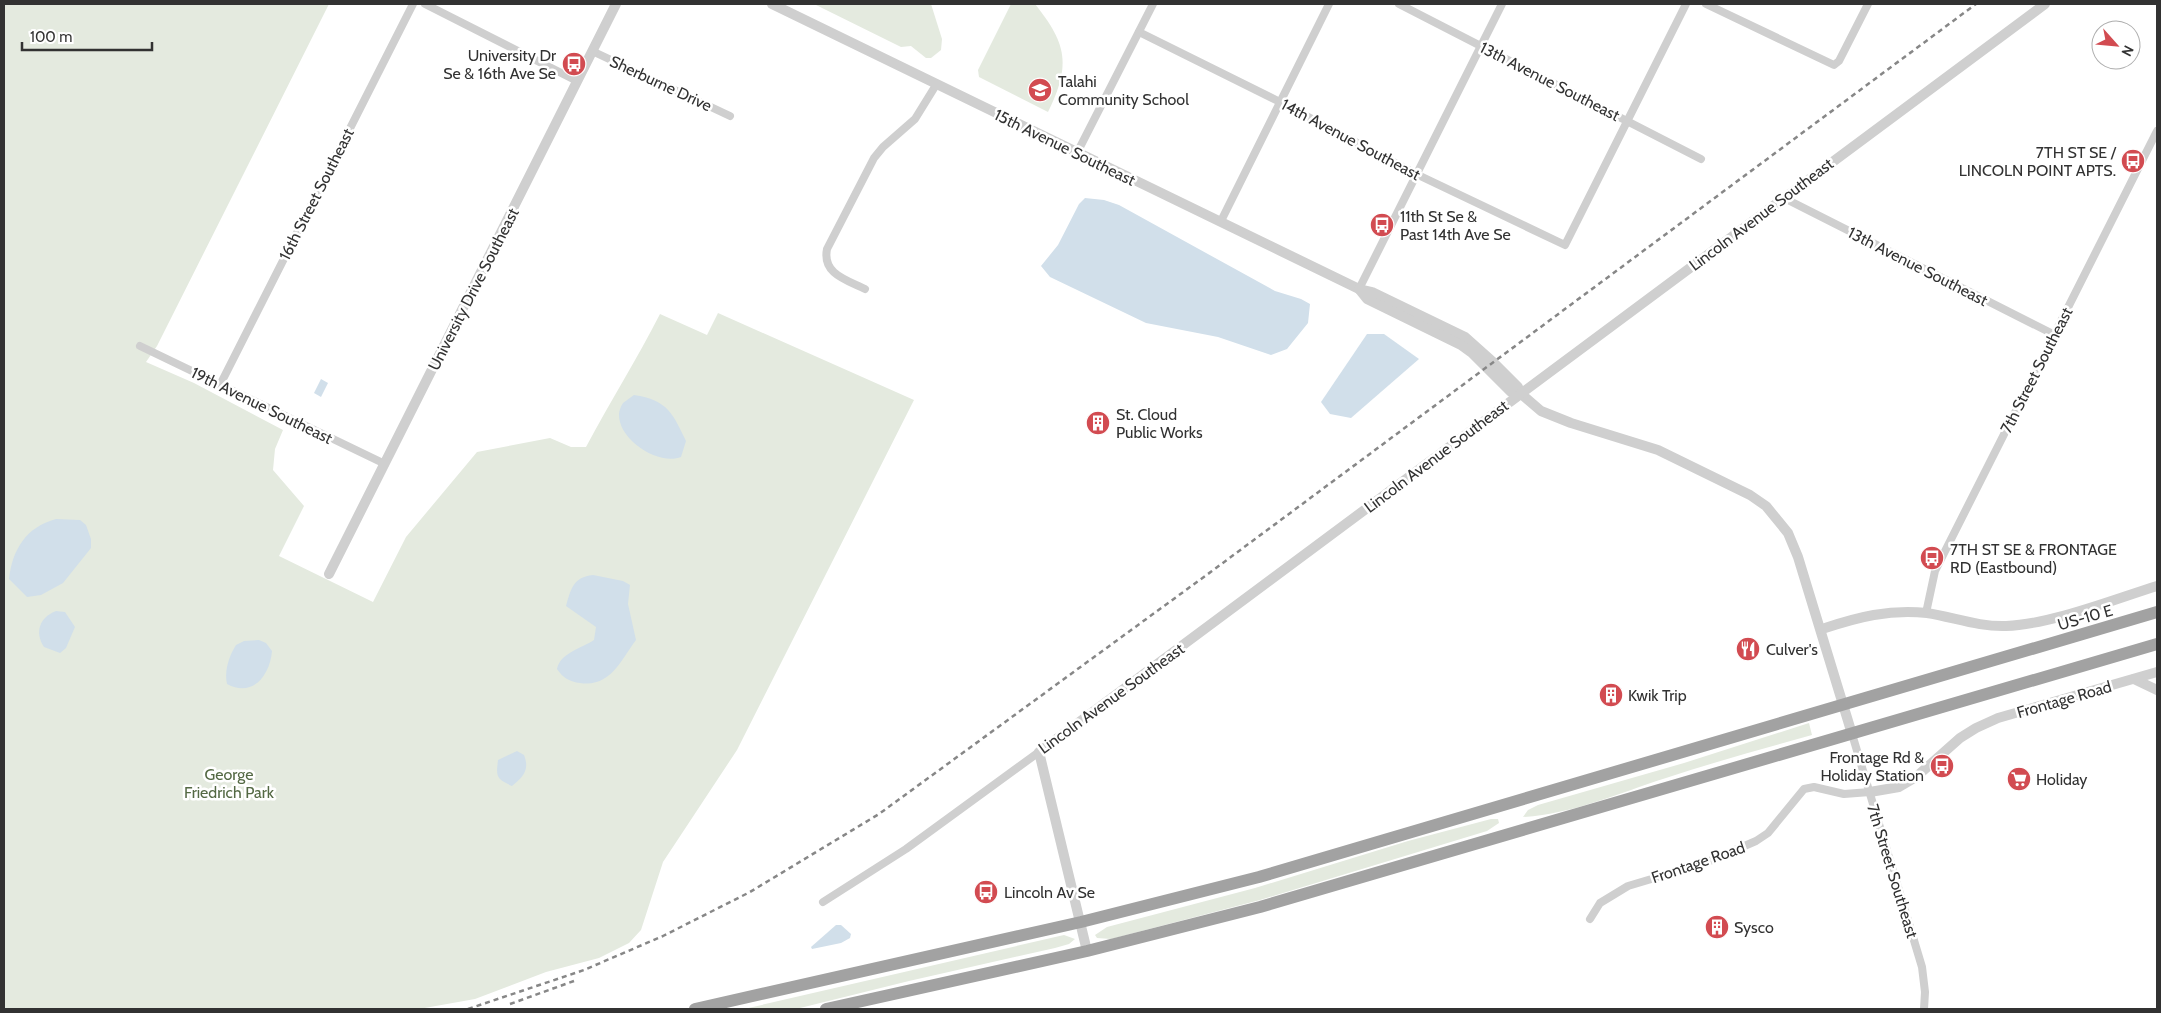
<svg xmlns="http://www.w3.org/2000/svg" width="2161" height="1013" viewBox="0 0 2161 1013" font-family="Cabin,sans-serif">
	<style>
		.green { fill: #e4eadf }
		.water { fill: #d1dfea }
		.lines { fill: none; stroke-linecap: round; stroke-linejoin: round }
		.minor { stroke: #cfcfcf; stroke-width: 8 }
		.tertiary { stroke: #cfcfcf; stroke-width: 10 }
		.trunk { stroke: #a2a2a2; stroke-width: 12 }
		.rail { stroke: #878787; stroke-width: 2.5; stroke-dasharray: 5 4; stroke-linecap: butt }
		.labels { text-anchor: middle; stroke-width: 5; stroke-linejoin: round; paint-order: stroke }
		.poi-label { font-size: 16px; fill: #323232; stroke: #fff; text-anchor: start }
		.street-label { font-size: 16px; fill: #323232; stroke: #fff }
		.park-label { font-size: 16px; fill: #546944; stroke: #fff }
	</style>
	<rect width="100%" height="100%" fill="#fff"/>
	<!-- green -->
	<g class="green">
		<path d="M 4,4 L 329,4 L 157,346 L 146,362 L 194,383 L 283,430 L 275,449 L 273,470 L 304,506 L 279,556 L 373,602 L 406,537 L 477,452 L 550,438 L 571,447 L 586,447 C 610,402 637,359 660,314 L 707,335 L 718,313 L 914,400 L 737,750 L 663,862 L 641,930 L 629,943 L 599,958 L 546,972 L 475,999 L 419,1009 L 4,1009 Z"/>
		<polygon points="814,4 931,4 942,39 941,50 931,58 926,58 911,46 901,47"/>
		<path d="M 1011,4 L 1035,4 C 1067,44 1071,65 1048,112 L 979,77 L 978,70 Z"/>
		<path d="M 1809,723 L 1812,735 C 1763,749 1714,762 1666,778 C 1619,793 1573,814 1523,817 L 1528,810 L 1538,805 L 1684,763 Z"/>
		<polygon points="1491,819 1498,819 1499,823 1487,831 1260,900 1111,939 1097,938 1095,935 1107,927 1255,888 1408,841"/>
		<polygon points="1064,935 1075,939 1069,944 1055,948 909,981 796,1009 744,1009"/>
	</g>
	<!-- water -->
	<g class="water">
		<polygon points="1085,198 1104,200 1119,205 1275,291 1301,299 1310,304 1308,323 1287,349 1271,355 1218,337 1146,323 1050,277 1041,266 1058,245 1079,204"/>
		<polygon points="1367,334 1384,334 1419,359 1351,418 1330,414 1321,402"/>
		<polygon points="321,379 328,383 321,397 314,393"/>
		<path d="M 634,395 C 668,400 673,414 686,441 L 681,457 C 659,466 618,440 619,414 C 619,411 621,406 623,403 Z"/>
		<path d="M 56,519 L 80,520 L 86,525 L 91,539 L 91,548 L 63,583 L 41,595 L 27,597 L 9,579 C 12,550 26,527 56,519 Z"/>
		<path d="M 593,575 L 623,581 L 630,585 L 628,604 L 636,640 C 622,658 611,688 580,683 C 570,682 562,677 557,669 C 560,653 582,648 594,640 L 596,627 L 566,606 C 571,589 573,577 593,575 Z"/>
		<path d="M 56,611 L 65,612 L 75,627 L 66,648 L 60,653 L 44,647 C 34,632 40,617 56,611 Z"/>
		<path d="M 259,640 L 266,643 L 272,651 C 270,675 253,698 227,684 C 224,671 229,656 236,645 L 244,641 Z"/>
		<path d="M 517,751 L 524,755 C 530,770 523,777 512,786 C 496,779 496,777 498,760 Z"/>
		<polygon points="836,925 841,925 851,934 850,938 841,943 812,949 811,947"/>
	</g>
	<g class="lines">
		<!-- minor -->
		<g class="minor">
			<polyline points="425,4 577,81"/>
			<polyline points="1399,4 1701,159"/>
			<polyline points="1706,4 1834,65 1839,61 1868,4"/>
			<polyline points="1139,32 1280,102 1416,174 1565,245 1686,4"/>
			<polyline points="592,51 730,116"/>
			<polyline points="1077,153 1153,4"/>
			<polyline points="1784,198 2053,334"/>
			<polyline points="1221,221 1329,4"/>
			<path d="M 865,289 C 847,280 822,274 827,249 L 874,158 L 883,147 L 915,119 L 936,85"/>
			<polyline points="1359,289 1502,4"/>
			<polyline points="140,346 385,464"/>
			<polyline points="220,385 413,4"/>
			<polyline points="1926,613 1935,571 2157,131"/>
			<polyline points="1852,734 1922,967 1925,992 1924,1009"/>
			<polyline points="823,902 906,849 1039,752"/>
			<polyline points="1590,919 1600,903 1628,886 1705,863 1756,841 1768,833 1804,789 1814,787 1844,794 1870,792"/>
		</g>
		<!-- tertiary -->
		<g class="tertiary">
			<polyline points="772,4 1359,289 1372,292 1465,337 1493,362 1518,387 1520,393 1541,411 1571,423 1658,450 1750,495 1766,506 1788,533 1798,557 1852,734"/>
			<polyline points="1359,289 1367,299 1461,345 1472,353 1511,392 1520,393"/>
			<polyline points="329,574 616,4"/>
			<path d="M 1822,629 C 1858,617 1889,609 1927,613 C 1953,617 1979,627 2006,626 C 2052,624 2112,600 2157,586"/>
			<polyline points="2134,679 2157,690"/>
			<polyline points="1870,792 1899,787 1916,777 1960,738 1976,728 1998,718 2157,672"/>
			<polyline points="1087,951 1039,752 2045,4"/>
		</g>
		<!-- trunk -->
		<g class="trunk">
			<polyline points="695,1009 1081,922 1259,877 2157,612"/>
			<polyline points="826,1009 1087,951 1260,907 2157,644"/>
		</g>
		<!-- rail -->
		<g class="rail">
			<polyline points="510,1004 574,981"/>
			<polyline points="468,1009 584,970 663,936 750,892 879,814 1212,571 1976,4"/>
		</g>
	</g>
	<!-- icons -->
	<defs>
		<g id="bus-disc" transform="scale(1.25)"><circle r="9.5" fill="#d24b51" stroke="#fff"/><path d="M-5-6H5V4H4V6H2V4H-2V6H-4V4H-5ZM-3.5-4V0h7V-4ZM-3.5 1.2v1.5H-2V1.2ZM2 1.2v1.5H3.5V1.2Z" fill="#fff"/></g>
		<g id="school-disc" transform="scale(1.25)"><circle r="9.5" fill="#d24b51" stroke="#fff"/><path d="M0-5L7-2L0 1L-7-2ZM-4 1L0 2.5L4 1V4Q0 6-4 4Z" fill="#fff"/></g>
		<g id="building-disc" transform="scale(1.25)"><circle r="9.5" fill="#d24b51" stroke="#fff"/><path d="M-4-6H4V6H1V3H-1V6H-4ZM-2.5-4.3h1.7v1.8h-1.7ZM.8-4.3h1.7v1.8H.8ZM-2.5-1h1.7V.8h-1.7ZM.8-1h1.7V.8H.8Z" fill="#fff"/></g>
		<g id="restaurant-disc" transform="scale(1.25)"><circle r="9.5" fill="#d24b51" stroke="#fff"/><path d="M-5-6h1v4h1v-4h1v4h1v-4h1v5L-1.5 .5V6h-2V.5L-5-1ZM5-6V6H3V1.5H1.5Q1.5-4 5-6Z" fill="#fff"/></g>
		<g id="supermarket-disc" transform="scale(1.25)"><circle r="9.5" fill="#d24b51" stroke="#fff"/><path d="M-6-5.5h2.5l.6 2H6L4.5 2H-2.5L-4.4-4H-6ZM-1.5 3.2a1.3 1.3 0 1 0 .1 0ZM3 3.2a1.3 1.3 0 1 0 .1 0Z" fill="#fff"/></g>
	</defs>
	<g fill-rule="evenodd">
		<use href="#bus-disc" x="574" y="64"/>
		<use href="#school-disc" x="1040" y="90"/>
		<use href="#bus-disc" x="2133" y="161"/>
		<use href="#bus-disc" x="1382" y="225"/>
		<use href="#building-disc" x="1098" y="423"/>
		<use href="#bus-disc" x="1932" y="558"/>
		<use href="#restaurant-disc" x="1748" y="649"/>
		<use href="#building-disc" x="1611" y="695"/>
		<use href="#bus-disc" x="1942" y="766"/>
		<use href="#supermarket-disc" x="2019" y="779"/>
		<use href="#bus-disc" x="986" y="892"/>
		<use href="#building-disc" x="1717" y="927"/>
	</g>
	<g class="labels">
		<!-- poi labels -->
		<g class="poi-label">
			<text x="556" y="61" text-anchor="end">University Dr<tspan x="556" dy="18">Se &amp; 16th Ave Se</tspan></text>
			<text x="1058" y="87">Talahi<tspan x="1058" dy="18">Community School</tspan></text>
			<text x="2116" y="158" text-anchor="end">7TH ST SE /<tspan x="2116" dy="18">LINCOLN POINT APTS.</tspan></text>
			<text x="1400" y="222">11th St Se &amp;<tspan x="1400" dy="18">Past 14th Ave Se</tspan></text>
			<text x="1116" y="420">St. Cloud<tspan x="1116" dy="18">Public Works</tspan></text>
			<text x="1950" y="555">7TH ST SE &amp; FRONTAGE<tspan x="1950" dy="18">RD (Eastbound)</tspan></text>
			<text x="1766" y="655">Culver's</text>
			<text x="1628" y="701">Kwik Trip</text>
			<text x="1924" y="763" text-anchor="end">Frontage Rd &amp;<tspan x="1924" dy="18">Holiday Station</tspan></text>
			<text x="2036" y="785">Holiday</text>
			<text x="1004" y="898">Lincoln Av Se</text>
			<text x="1734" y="933">Sysco</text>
		</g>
		<!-- street labels -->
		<g class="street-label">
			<text transform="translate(1550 81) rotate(27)" y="6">13th Avenue Southeast</text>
			<text transform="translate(661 83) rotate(25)" y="6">Sherburne Drive</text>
			<text transform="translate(1351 139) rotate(28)" y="6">14th Avenue Southeast</text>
			<text transform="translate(1065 147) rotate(26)" y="6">15th Avenue Southeast</text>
			<text transform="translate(316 194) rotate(-63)" y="6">16th Street Southeast</text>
			<text transform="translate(1761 214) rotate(-37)" y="6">Lincoln Avenue Southeast</text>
			<text transform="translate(1918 266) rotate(27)" y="6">13th Avenue Southeast</text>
			<text transform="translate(473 289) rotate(-63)" y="6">University Drive Southeast</text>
			<text transform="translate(2036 370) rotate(-63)" y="6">7th Street Southeast</text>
			<text transform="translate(262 405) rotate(26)" y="6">19th Avenue Southeast</text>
			<text transform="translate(1436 456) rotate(-37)" y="6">Lincoln Avenue Southeast</text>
			<text transform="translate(2085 617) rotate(-16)" y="6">US-10 E</text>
			<text transform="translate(1111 698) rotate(-36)" y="6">Lincoln Avenue Southeast</text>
			<text transform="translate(2064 699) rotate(-16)" y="6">Frontage Road</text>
			<text transform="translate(1698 862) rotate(-19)" y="6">Frontage Road</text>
			<text transform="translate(1893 871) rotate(73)" y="6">7th Street Southeast</text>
		</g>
		<!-- park labels -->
		<g class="park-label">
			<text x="229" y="780">George<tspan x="229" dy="18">Friedrich Park</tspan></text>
		</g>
	</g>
	<!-- border -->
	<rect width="2161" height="1013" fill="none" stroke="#323232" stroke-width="10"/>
	<!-- north arrow -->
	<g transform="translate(2116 45) rotate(117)"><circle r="24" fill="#ffffff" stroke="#adadad"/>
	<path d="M0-4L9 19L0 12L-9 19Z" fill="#d24b51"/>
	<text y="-8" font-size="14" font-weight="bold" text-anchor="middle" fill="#323232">N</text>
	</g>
	<!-- scale -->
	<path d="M22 42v8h130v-8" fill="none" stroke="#323232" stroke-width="2.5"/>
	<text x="30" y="42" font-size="15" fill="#323232" stroke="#ffffff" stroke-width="4" paint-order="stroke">100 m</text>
</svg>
